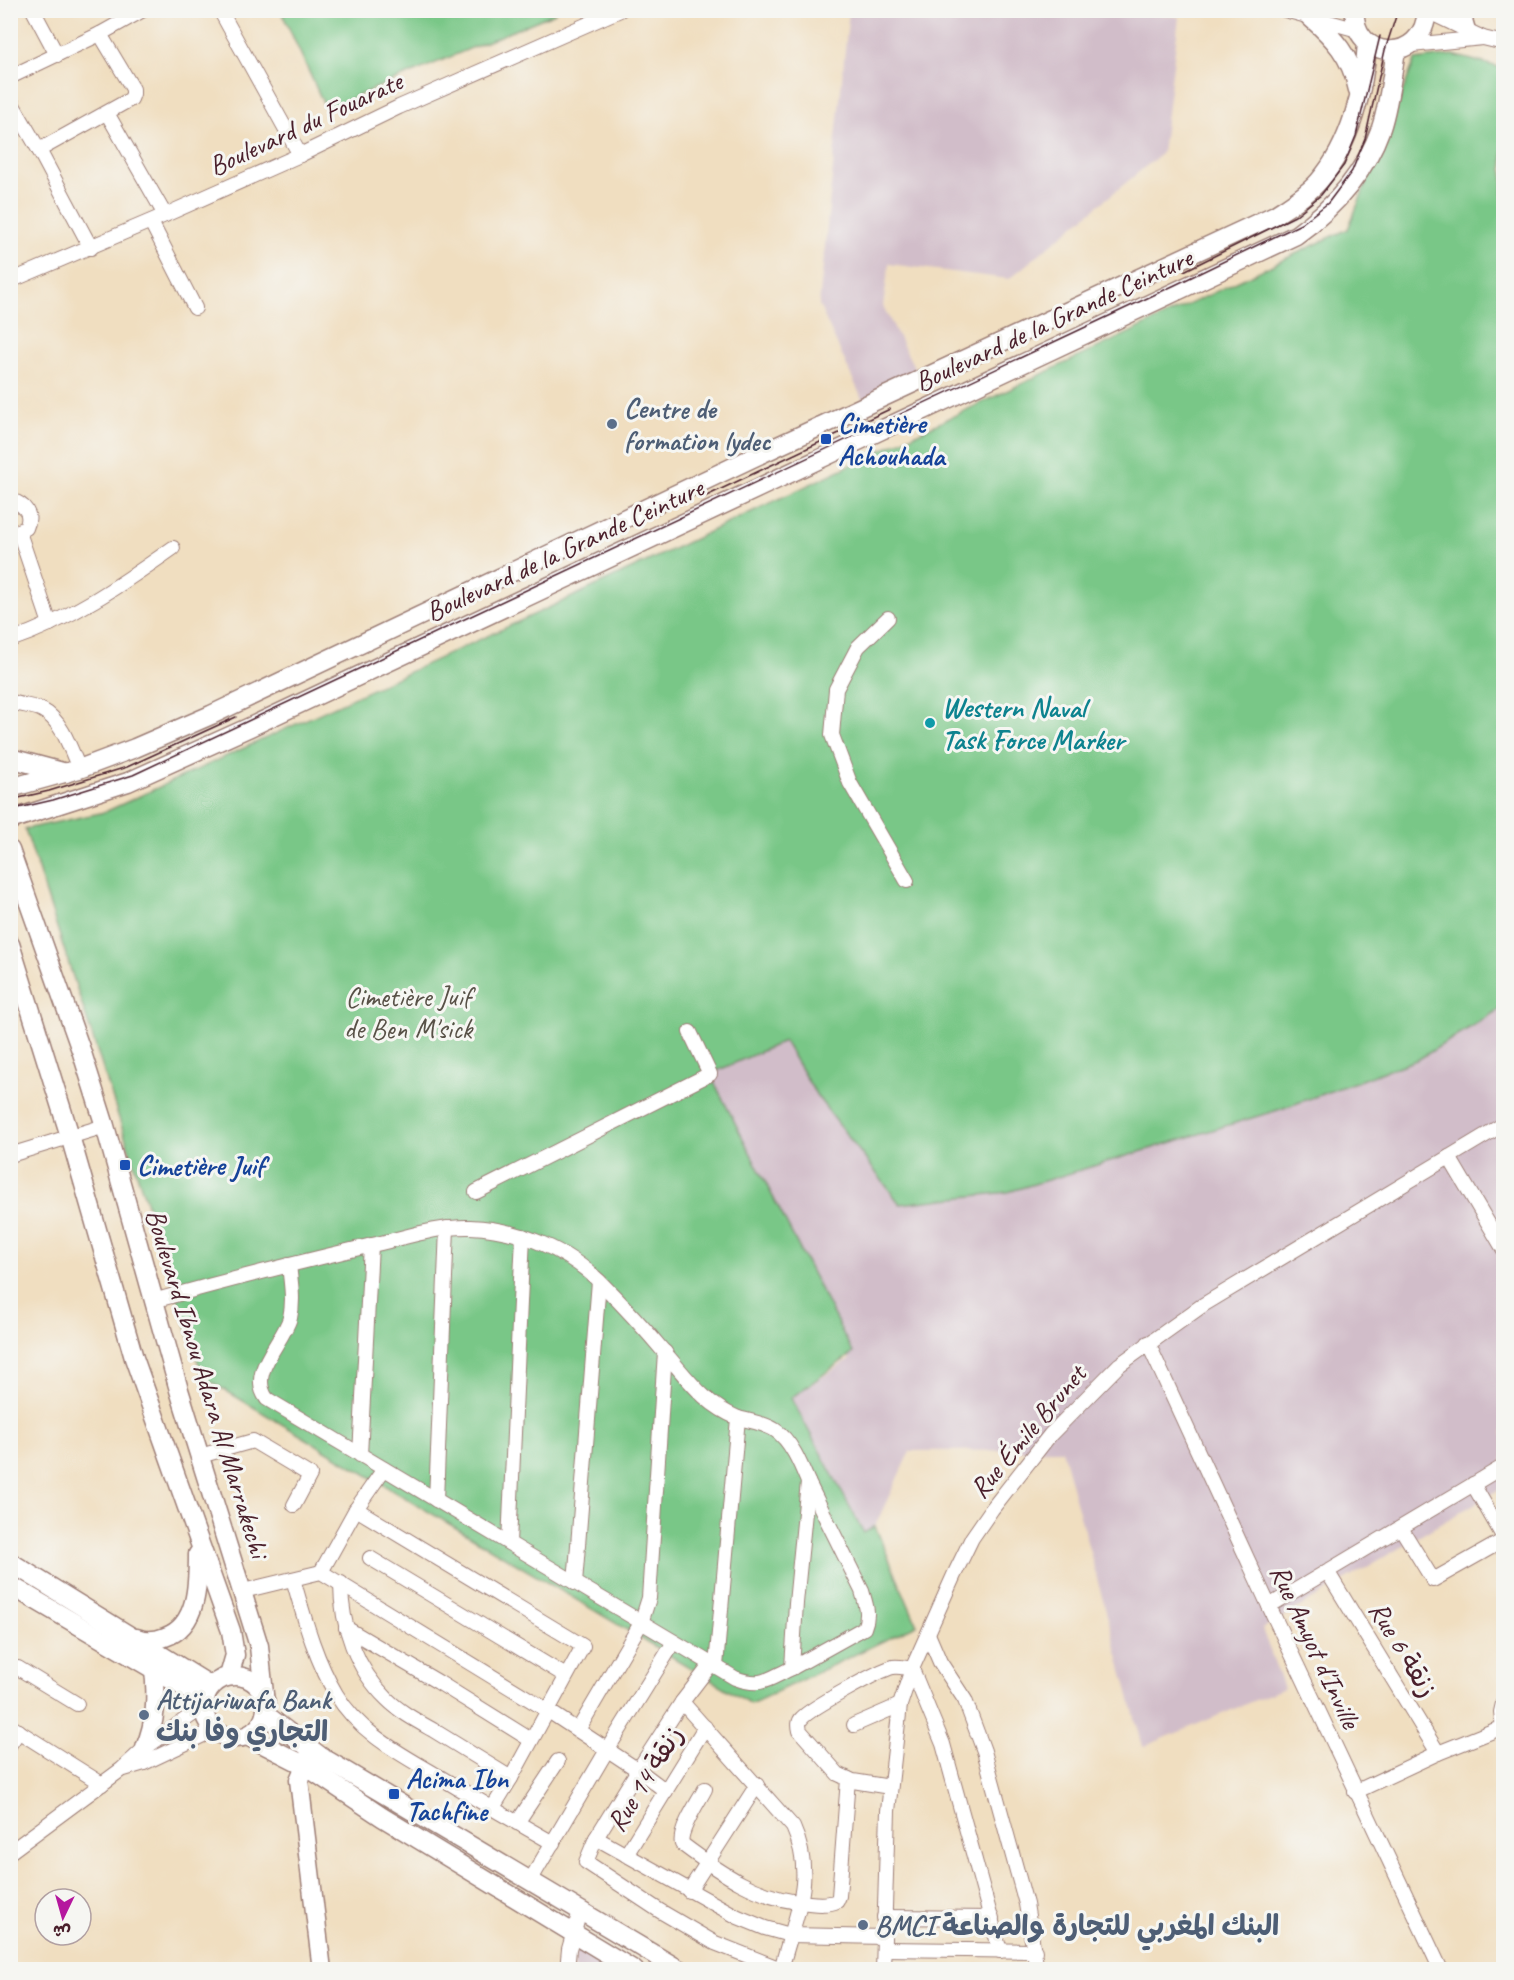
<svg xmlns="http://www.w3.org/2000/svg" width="1514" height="1980" viewBox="0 0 1514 1980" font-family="Caveat,'Playpen Sans Arabic',sans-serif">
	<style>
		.industrial { fill: #d1bdc9 }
		.green { fill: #79c787; stroke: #627359; stroke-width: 1.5 }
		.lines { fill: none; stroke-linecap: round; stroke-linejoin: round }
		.minor-casing { stroke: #9d7e76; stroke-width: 16 }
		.major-casing { stroke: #9d7e76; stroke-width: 21 }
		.minor { stroke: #fff; stroke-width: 14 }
		.major { stroke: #fff; stroke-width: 18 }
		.tram { stroke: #4a1f2b; stroke-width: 1.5 }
		.service-dot { fill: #5c6f8a; stroke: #f6f6f2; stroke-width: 2 }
		.transit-dot { fill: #1a4fb4; stroke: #f6f6f2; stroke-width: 2 }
		.culture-dot { fill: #0f9aa8; stroke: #f6f6f2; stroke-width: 2 }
		.labels { text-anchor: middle; stroke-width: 6; stroke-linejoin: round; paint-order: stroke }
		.street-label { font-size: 28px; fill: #4a1f2b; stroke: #f6f6f2 }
		.service-label { font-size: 28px; font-weight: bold; fill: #4e5e75; stroke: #f6f6f2; text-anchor: start }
		.transit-label { font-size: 28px; font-weight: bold; fill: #164399; stroke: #f6f6f2; text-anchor: start }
		.culture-label { font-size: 28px; font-weight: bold; fill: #0d838f; stroke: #f6f6f2; text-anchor: start }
		.park-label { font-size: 28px; fill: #585147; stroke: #f6f6f2 }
	</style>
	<rect width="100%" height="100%" fill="#f6f6f2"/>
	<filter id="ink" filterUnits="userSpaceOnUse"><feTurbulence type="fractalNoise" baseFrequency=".0167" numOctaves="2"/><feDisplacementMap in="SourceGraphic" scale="12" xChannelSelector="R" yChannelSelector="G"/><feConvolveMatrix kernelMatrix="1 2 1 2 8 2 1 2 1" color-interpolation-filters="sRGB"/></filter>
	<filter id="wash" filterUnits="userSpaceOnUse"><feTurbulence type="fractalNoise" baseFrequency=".008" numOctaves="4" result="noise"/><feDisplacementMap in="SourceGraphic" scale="24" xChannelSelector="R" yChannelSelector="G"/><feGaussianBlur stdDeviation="1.35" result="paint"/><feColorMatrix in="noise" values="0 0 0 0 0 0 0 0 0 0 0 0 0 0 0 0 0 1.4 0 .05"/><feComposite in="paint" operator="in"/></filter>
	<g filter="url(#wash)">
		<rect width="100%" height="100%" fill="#f0dec0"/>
		<!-- industrial -->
		<g class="industrial">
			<polygon points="1128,10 1179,17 1162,153 1009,279 889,264 883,306 917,373 863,401 819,305 849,11"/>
			<polygon points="1503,1007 1503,1487 1262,1629 1284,1688 1143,1747 1062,1450 910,1451 875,1526 864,1534 790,1398 850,1359 710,1074 784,1041 817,1096 900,1204 1008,1192 1278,1110 1419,1059"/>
			<polygon points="580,1945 621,1970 574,1970 575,1952"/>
		</g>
		<!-- green -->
		<g class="green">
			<polygon points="554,10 555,13 326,109 281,11"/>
			<polygon points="1453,55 1503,68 1503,1007 1419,1059 1278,1110 1008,1192 900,1204 817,1096 784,1041 710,1074 853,1353 791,1398 864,1533 875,1526 917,1625 751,1704 203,1377 25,829 105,812 572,597 1348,229 1415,60"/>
		</g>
	</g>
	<g filter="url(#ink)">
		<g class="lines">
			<!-- minor casing -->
			<g class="minor-casing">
				<g id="minor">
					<polyline points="33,10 57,55"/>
					<polyline points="220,10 300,155"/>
					<polyline points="1285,10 1358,30"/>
					<polyline points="1427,11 1483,38 1504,43"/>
					<polyline points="1411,45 1483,38"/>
					<polyline points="10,77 100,34 143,10"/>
					<polyline points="10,100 39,150 91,248"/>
					<polyline points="107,113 165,215"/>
					<polyline points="39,150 131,99 133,94 133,89 100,34"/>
					<polyline points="151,222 195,308"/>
					<polyline points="10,281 165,215 300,155 399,107 620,10"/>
					<path d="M 10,500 C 24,504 33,513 26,528 L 12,534"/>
					<polyline points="19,532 50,624"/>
					<polyline points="888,618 858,647 836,689 832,735 850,783 907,881"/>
					<path d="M 10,640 C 70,620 122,584 173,548"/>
					<path d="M 10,701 C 20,706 32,705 42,710 C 62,720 71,750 79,769"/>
					<polyline points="10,1155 105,1126"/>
					<polyline points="1449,1157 1504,1250"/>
					<polyline points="476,1192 710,1074 690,1032"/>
					<path d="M 289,1265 C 291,1283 294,1301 290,1318 C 282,1344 247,1373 267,1399 L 735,1678 C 762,1688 768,1679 792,1668 L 796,1603 L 808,1482 C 801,1465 791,1440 775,1430 C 764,1423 750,1421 738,1418"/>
					<path d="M 153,1301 C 224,1281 296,1263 368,1246 C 401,1239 436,1226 470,1227 C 518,1229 567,1249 601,1283 C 623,1305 645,1329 665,1353 C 689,1380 704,1404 738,1418 L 716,1666"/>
					<polyline points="1148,1343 1269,1606 1441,1970"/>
					<polyline points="360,1455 371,1245"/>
					<polyline points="200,1456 253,1441 310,1475 294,1505"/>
					<polyline points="1473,1484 1504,1538"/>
					<polyline points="436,1500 447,1228"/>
					<polyline points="1401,1528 1433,1580 1504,1540"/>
					<polyline points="509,1543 523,1236"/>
					<polyline points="370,1558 566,1676"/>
					<polyline points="1327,1571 1438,1753"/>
					<polyline points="321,1572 356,1509 384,1469"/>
					<path d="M 293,1579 C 304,1617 315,1659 336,1694 C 359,1733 401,1754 438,1776 C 476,1799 514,1821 553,1843"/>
					<path d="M 341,1583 C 341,1626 356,1669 387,1699 C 400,1712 417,1721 433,1730 C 459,1746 485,1762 511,1778 L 583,1646 L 356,1509"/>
					<polyline points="575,1583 599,1281"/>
					<polyline points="243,1591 321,1572 547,1710 638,1770 666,1791"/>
					<polyline points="1269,1606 1504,1466"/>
					<polyline points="346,1628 438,1682 531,1740"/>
					<polyline points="928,1634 940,1662 965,1700 984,1751 1026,1904 1037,1970"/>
					<polyline points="712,1663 682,1702 638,1770 596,1838 586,1862 660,1911 715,1943 781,1969"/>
					<polyline points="18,1668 77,1704"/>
					<path d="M 792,1668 L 864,1628 C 870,1614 866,1605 862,1591 L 808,1482"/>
					<path d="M 682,1702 L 793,1827 C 817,1880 794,1917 781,1970"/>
					<polyline points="854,1725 900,1705"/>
					<polyline points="10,1726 102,1784"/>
					<polyline points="1503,1727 1501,1712 1504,1699"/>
					<polyline points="578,1730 641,1623 649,1598 665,1352"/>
					<polyline points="10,1744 19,1731"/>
					<polyline points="124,1769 144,1763 214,1730"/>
					<path d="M 890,1787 L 853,1781 L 838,1774 L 800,1731 C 799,1726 798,1722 802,1718 C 811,1708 880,1670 893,1667 C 899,1666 905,1668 912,1669 L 943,1744 L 1000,1951"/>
					<path d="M 705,1789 C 699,1801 678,1831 682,1844 C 719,1872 760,1901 809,1903 C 818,1904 828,1905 837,1901 L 839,1896 L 848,1779"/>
					<polyline points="1355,1792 1438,1753 1503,1727"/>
					<polyline points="492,1809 511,1778"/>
					<polyline points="517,1823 558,1761"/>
					<polyline points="596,1838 738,1917 765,1928 790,1935 884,1937"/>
					<polyline points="10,1852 122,1769 145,1748 203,1707"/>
					<polyline points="626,1855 705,1727"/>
					<polyline points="530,1881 607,1750 674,1642"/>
					<polyline points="689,1891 757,1785"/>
					<polyline points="884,1917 992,1918"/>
					<polyline points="884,1949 1035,1951"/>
					<polyline points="567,1970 569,1949 580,1911"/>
					<polyline points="883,1970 888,1811 900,1705 912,1669 954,1575 972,1538 992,1509 1050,1435 1119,1365 1203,1305 1504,1124"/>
				</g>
			</g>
			<!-- major casing -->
			<g class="major-casing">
				<g id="major">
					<path d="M 1355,10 C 1351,60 1424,67 1427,10"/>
					<polyline points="1460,10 1466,30"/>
					<path d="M 1309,16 C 1334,38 1351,56 1358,90"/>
					<polyline points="10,758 66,773"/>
					<path d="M 10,788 L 79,769 L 135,748 L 211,715 L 750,459 L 1275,215 C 1290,205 1307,195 1319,181 C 1350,146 1365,87 1367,42"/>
					<path d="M 10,820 L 128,782 L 250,727 L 1296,235 C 1334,208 1365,173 1381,128 C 1389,104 1392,75 1396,50"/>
					<polyline points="10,850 82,1053 105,1126 179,1390 259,1646 264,1694"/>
					<polyline points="10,944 70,1136 134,1358 231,1631 235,1655 229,1676"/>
					<polyline points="10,1562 211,1686"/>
					<polyline points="10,1585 204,1699"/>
					<path d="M 137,1638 C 147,1642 155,1641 165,1637 C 198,1626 198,1583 198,1554"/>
					<circle cx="235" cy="1707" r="31"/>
					<polyline points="266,1715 320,1756 680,1970"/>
					<polyline points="247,1736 304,1765 382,1817 634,1970"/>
					<path d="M 145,1748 C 156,1721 157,1698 154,1670"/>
					<polyline points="309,1756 299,1780 322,1970"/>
				</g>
			</g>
			<!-- minor -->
			<use href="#minor" class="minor"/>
			<!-- major -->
			<use href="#major" class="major"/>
			<!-- tram -->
			<g class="tram">
				<polyline points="1184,271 1295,216 1321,195 1344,165 1356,136 1380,36"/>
				<polyline points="700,499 890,409"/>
				<polyline points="10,800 49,791 127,767 236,717"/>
				<polyline points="10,810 53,800 133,775 1175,285 1301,224 1328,203 1352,171 1365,139 1385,50 1398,10"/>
			</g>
		</g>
	</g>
	<!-- markers -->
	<g class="service-dot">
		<circle cx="612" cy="424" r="6"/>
		<circle cx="144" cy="1715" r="6"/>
		<circle cx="863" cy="1925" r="6"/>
	</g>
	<g class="transit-dot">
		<rect x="820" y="433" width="12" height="12" rx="3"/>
		<rect x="119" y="1159" width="12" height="12" rx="3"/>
		<rect x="388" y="1788" width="12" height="12" rx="3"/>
	</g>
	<circle class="culture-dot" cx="930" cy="723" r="6"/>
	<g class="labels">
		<!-- street labels -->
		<g class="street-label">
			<text transform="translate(305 123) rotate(-25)" y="10">Boulevard du Fouarate</text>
			<text transform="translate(1053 319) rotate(-25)" y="10">Boulevard de la Grande Ceinture</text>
			<text transform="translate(564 549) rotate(-25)" y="10">Boulevard de la Grande Ceinture</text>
			<text transform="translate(208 1383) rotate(73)" y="10">Boulevard Ibnou Adara Al Marrakechi</text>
			<text transform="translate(1027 1431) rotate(-50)" y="10">Rue Émile Brunet</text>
			<text transform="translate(1316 1646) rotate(65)" y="10">Rue Amyot d'Inville</text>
			<text transform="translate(1404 1649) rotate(59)" y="10">Rue 6 زنقة</text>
			<text transform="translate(644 1778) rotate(-58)" y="10">Rue 14 زنقة</text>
		</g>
		<!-- service labels -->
		<g class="service-label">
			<text x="624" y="418">Centre de<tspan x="624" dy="32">formation lydec</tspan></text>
			<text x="156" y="1709">Attijariwafa Bank<tspan x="156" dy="32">التجاري وفا بنك</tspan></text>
			<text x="875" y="1935">BMCI البنك المغربي للتجارة والصناعة</text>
		</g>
		<!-- transit labels -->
		<g class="transit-label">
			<text x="838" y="433">Cimetière<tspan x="838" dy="32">Achouhada</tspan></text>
			<text x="137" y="1175">Cimetière Juif</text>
			<text x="406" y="1788">Acima Ibn<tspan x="406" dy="32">Tachfine</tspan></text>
		</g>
		<!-- culture labels -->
		<g class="culture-label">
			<text x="942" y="717">Western Naval<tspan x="942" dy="32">Task Force Marker</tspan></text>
		</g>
		<!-- park labels -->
		<g class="park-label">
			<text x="408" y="1006">Cimetière Juif<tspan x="408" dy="32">de Ben M'sick</tspan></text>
		</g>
	</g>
	<!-- margin -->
	<rect width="1514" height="1980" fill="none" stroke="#f6f6f2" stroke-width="36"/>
	<!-- north arrow -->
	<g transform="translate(63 1917) rotate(185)"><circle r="28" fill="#f6f6f2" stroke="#b1a0a2" stroke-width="1.5"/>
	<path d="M0-4.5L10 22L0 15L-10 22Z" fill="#b5179e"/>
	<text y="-9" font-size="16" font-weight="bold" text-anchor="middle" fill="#4a1f2b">ش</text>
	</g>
</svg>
